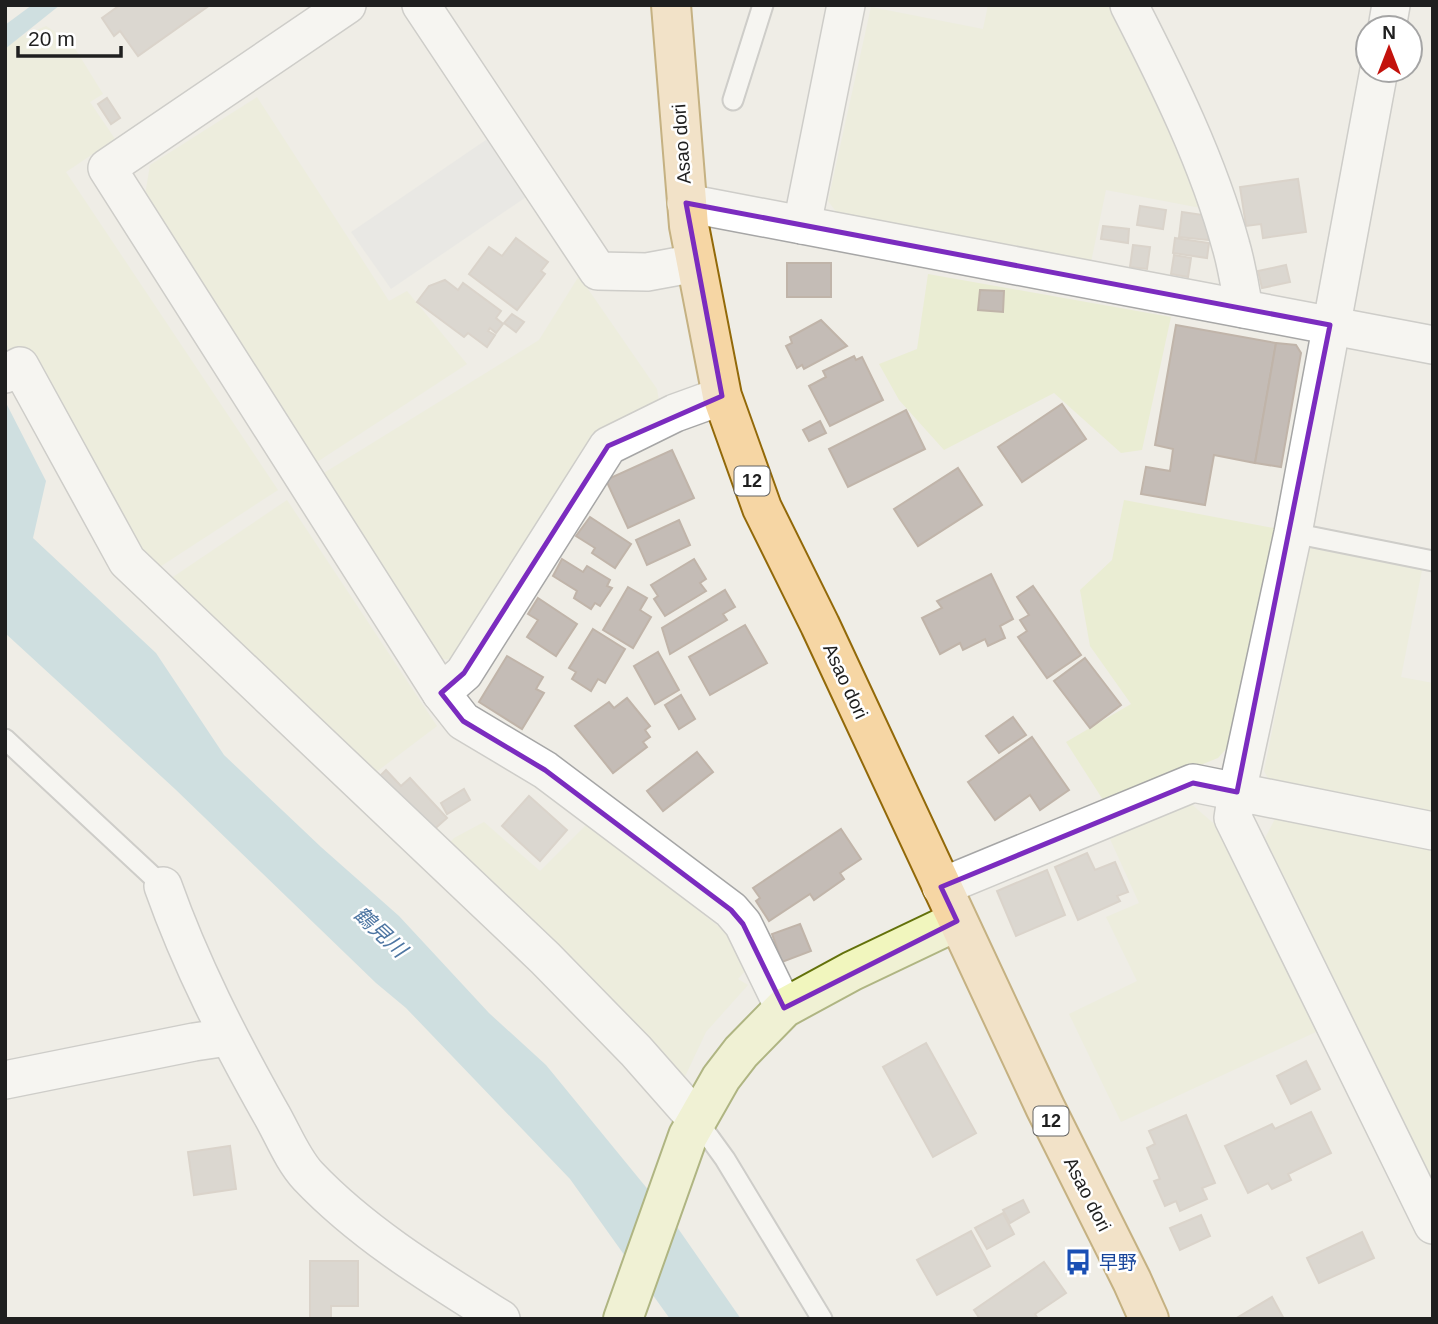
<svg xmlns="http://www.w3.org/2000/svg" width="1438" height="1324" viewBox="0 0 1438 1324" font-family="Arial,'Noto Sans JP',sans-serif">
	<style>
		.farmland { fill: #eaedd3 }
		.parking { fill: #e3e3e3 }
		.water { fill: #a9ceda }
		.building { fill: #c4bcb6; stroke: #c0b4a9; stroke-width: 2 }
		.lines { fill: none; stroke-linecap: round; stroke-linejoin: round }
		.lane-casing { stroke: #a6a6a6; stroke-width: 23 }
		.street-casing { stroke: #a6a6a6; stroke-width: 40 }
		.secondary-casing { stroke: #63710b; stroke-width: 42 }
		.primary-casing { stroke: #926909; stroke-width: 42 }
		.lane { stroke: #fff; stroke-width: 19 }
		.street { stroke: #fff; stroke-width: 37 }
		.secondary { stroke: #f1f6be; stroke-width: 38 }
		.primary { stroke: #f6d6a4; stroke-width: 38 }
		.marked { fill: none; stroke: #7b2cbf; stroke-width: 5; stroke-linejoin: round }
		.labels { text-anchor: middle; stroke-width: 5; stroke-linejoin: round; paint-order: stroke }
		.shield { fill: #fff; stroke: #626262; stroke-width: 2 }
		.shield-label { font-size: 18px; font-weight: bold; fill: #1f1f1f }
		.street-label { font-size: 19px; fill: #1f1f1f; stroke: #fff }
		.transit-label { font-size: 19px; fill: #164399; stroke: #fff; text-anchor: start }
		.water-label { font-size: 21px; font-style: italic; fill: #4e76a2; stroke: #fff }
	</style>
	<rect width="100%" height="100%" fill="#efede6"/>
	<!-- farmland -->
	<g class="farmland">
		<polygon points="988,5 1112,5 1183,140 1201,208 1106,190 1091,262 841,218 828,201 871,7 983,29"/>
		<polygon points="46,26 71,42 103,94 90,102 115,139 66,172 278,490 152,572 5,359 5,48 18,38"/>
		<polygon points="257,97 389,301 407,291 467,364 317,462 144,201 150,165"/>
		<polygon points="928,274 1171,317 1142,450 1121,453 1054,393 944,450 899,400 879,364 917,349"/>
		<polygon points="579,276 657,389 660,407 581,451 456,660 439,659 319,476 539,340"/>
		<polygon points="287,500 437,726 367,779 164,583"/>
		<polygon points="1124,500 1274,528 1234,740 1218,758 1105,803 1066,742 1131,704 1090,646 1080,590 1112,560"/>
		<polygon points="1310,542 1423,565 1401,677 1433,683 1433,815 1272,786 1264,771"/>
		<polygon points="1190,803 1219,828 1318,1031 1121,1122 1069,1014 1137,981 1106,917 1139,903 1110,839"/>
		<polygon points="1275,819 1433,850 1433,1184 1265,838"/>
		<polygon points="484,822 540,871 588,823 728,934 745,971 738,979 748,985 706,1032 681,1085 444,849 454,838"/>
	</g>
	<!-- parking -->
	<polygon class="parking" points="496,133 535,191 391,289 351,232"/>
	<!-- water -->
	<g class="water">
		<polygon points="32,5 60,5 5,49 5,25"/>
		<polygon points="5,401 46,481 33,538 156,653 224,755 321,847 399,916 489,1013 546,1065 668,1214 741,1319 670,1319 570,1179 406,1008 376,983 175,789 5,633"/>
	</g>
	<!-- building -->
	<g class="building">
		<polygon points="120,5 210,5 138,56 120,31 114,36 102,18"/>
		<polygon points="107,98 120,118 111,124 98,104"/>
		<polygon points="1298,179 1306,232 1263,238 1261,224 1246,226 1240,187"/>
		<polygon points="1140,206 1166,210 1163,229 1137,225"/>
		<polygon points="1182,212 1210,216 1208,240 1179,237"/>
		<polygon points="1103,226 1129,229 1128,243 1101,239"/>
		<polygon points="516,238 548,262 541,271 545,274 517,310 469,274 489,247 502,256"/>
		<polygon points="1175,238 1209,243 1207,258 1173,253"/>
		<polygon points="1133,245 1150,247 1147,269 1130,267"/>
		<polygon points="1174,255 1191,258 1188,277 1171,274"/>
		<rect x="787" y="263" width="44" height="34"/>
		<polygon points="1286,265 1290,282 1262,288 1258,271"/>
		<polygon points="445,280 458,290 463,283 501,311 496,318 503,324 496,333 490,328 488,331 495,335 487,347 468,333 464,337 417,302 429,286"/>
		<polygon points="980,290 1004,291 1003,312 978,310"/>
		<polygon points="512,314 524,322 516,332 504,323"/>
		<polygon points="821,320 847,346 804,369 802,365 797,368 786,346 792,343 790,337"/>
		<polygon points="1176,325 1276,343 1255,463 1214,455 1205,505 1141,494 1146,467 1170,471 1173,449 1155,445"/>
		<polygon points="1276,343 1296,345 1301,353 1281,467 1255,463"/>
		<polygon points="854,356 856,360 862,357 883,400 830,426 809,386 826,377 823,371"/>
		<polygon points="1062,404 1086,439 1022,482 998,447"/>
		<polygon points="906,410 925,449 848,487 829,449"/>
		<polygon points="820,421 826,433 809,441 803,430"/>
		<polygon points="672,450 694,498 628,528 606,480"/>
		<polygon points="958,468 982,505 918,546 894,509"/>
		<polygon points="590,517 631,544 615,568 592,553 595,548 576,536"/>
		<polygon points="679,520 690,545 647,565 636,540"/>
		<polygon points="562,559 583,572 587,566 610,580 607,586 612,588 600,606 595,603 591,609 574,598 577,591 553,576"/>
		<polygon points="694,559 706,579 700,583 706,591 665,616 654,599 658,596 651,585"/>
		<polygon points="991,574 1013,619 1000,626 1005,638 988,646 985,639 963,650 960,643 940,654 922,618 942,608 937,601"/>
		<polygon points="1033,586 1081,655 1047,678 1018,637 1027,631 1020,620 1029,615 1017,597"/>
		<polygon points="628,587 647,598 640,610 651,617 633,648 603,630"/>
		<polygon points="725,590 735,607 723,614 727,620 670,654 662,628"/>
		<polygon points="538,598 577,624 556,656 527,637 538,620 528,614"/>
		<polygon points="745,625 767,663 710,695 689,657"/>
		<polygon points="593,629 625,649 605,683 598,679 591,691 572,679 576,672 569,668"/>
		<polygon points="658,652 679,690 655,704 634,666"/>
		<polygon points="507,656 543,677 536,689 544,693 522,729 479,702"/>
		<polygon points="1085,658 1121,705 1090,728 1054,681"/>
		<polygon points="681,695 695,719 679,729 665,705"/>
		<polygon points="627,698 650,726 645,730 650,737 643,742 647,747 613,773 575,726 609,702 614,708"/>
		<polygon points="1013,717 1026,735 999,753 986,736"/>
		<polygon points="1032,737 1069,790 1040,810 1030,795 995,820 968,782"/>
		<polygon points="697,752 713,772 663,811 647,791"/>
		<polygon points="386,770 401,786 410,778 447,818 431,832 380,776"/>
		<polygon points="464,789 470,800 447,814 441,803"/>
		<polygon points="529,796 567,830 540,861 502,826"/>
		<polygon points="841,829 861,859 840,873 844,879 814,900 810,894 769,921 756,901 760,898 753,888"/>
		<polygon points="1087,853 1095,870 1115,862 1128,892 1117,896 1120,901 1078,920 1055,867"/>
		<polygon points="1047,870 1065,915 1016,936 997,891"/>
		<polygon points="800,924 811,951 782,962 772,934"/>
		<polygon points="926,1043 976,1133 933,1157 883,1067"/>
		<polygon points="1306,1061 1320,1089 1291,1104 1277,1076"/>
		<polygon points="1311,1112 1331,1153 1288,1174 1291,1180 1272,1189 1268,1183 1248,1193 1225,1146 1272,1124 1275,1129"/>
		<polygon points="1186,1115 1215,1183 1202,1188 1207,1199 1180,1211 1176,1201 1165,1206 1154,1181 1160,1179 1147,1148 1155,1144 1149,1131"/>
		<polygon points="230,1146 236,1189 194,1195 188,1152"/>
		<polygon points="1023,1200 1029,1212 1010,1223 1003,1210"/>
		<polygon points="1003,1213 1014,1234 987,1249 975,1228"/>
		<polygon points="1201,1215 1210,1236 1180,1250 1170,1228"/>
		<polygon points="971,1231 990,1266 937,1295 917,1260"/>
		<polygon points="1362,1232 1374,1258 1319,1283 1307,1258"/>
		<polygon points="310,1261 358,1261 358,1306 331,1306 331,1319 310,1319"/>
		<polygon points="1044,1262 1066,1293 1035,1314 1038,1319 980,1319 974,1310"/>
		<polygon points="1272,1297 1284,1319 1235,1319"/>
	</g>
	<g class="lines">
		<!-- lane casing -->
		<g class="lane-casing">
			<g id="lane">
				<polyline points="733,100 763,5"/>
				<polyline points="1293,533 1433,561"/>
				<polyline points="5,739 163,886"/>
				<polyline points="696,1119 725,1159 822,1319"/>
			</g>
		</g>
		<!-- street casing -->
		<g class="street-casing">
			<g id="street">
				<polyline points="347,5 107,168 441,693 463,721 545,770 731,910 743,924 784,1008"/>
				<polyline points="421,5 598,271 647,272 696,263"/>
				<path d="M 1129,5 C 1169,83 1208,162 1231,246 C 1237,266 1240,288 1244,309"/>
				<polyline points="1387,28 1391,5"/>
				<polyline points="1379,70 1293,533 1237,792 1233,818 1433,1225"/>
				<polyline points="686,203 1433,345"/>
				<polyline points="802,225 846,5"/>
				<polyline points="5,374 20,366 127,561 545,958 636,1051 696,1119"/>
				<polyline points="441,693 464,673 608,446 675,413 722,396"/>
				<path d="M 163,886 C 191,965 229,1039 270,1112 C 282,1132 292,1159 308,1176 C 363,1234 434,1277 501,1319"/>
				<polyline points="941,887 1193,783 1433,831"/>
				<polyline points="5,1080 194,1042 228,1037"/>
			</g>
		</g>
		<!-- secondary casing -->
		<g class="secondary-casing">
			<polyline id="secondary" points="623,1319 688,1136 721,1078 741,1052 784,1008 852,971 957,921"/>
		</g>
		<!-- primary casing -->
		<g class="primary-casing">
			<polyline id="primary" points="671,5 689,226 722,396 762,508 820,625 1045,1107 1132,1281 1149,1319"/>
		</g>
		<!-- lane -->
		<use href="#lane" class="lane"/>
		<!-- street -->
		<use href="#street" class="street"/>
		<!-- secondary -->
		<use href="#secondary" class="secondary"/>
		<!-- primary -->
		<use href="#primary" class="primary"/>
	</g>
	<!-- marked area -->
	<path d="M0 0H1438V1324H0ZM 686,203 L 1330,325 L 1237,792 L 1193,783 L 941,887 L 957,921 L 784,1008 L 743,924 L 731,910 L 545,770 L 463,721 L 441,693 L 464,673 L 608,446 L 722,396 Z" fill="#efede6" fill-opacity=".55" fill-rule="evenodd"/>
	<path class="marked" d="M 686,203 L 1330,325 L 1237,792 L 1193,783 L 941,887 L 957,921 L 784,1008 L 743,924 L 731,910 L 545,770 L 463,721 L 441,693 L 464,673 L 608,446 L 722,396 Z"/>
	<!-- icons -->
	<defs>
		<g id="bus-bare" transform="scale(2.1)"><path d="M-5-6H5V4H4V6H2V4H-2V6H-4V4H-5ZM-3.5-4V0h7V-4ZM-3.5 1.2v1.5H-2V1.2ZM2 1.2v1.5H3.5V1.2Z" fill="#1a4fb4" stroke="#fff" stroke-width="2.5" paint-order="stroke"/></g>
	</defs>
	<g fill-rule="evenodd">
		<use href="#bus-bare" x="1078" y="1262"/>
	</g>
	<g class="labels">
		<!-- shield labels -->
		<g class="shield">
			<rect x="734.5" y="466.5" width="35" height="29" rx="5"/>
			<rect x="1033.5" y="1106.5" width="35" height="29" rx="5"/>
		</g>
		<g class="shield-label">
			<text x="752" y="487">12</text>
			<text x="1051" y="1127">12</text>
		</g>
		<!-- street labels -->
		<g class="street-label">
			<text transform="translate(681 144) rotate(-94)" y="7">Asao dori</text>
			<text transform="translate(846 681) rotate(65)" y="7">Asao dori</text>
			<text transform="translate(1088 1194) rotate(63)" y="7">Asao dori</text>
		</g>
		<!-- transit labels -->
		<g class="transit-label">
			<text x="1099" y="1269">早野</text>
		</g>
		<!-- water labels -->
		<g class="water-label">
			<text transform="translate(380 932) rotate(43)" y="7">鶴見川</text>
		</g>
	</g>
	<!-- border -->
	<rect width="1438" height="1324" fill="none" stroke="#1f1f1f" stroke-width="14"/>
	<!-- north arrow -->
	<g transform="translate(1389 49)"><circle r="33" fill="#ffffff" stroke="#a5a5a5" stroke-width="2"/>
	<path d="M0-5L12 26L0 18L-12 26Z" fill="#c3120c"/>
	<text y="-10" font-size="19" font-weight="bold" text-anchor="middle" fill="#1f1f1f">N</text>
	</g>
	<!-- scale -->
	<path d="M18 46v10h103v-10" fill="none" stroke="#1f1f1f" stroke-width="3.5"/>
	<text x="28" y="46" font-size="21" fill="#1f1f1f" stroke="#ffffff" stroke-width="5" paint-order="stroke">20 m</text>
</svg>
